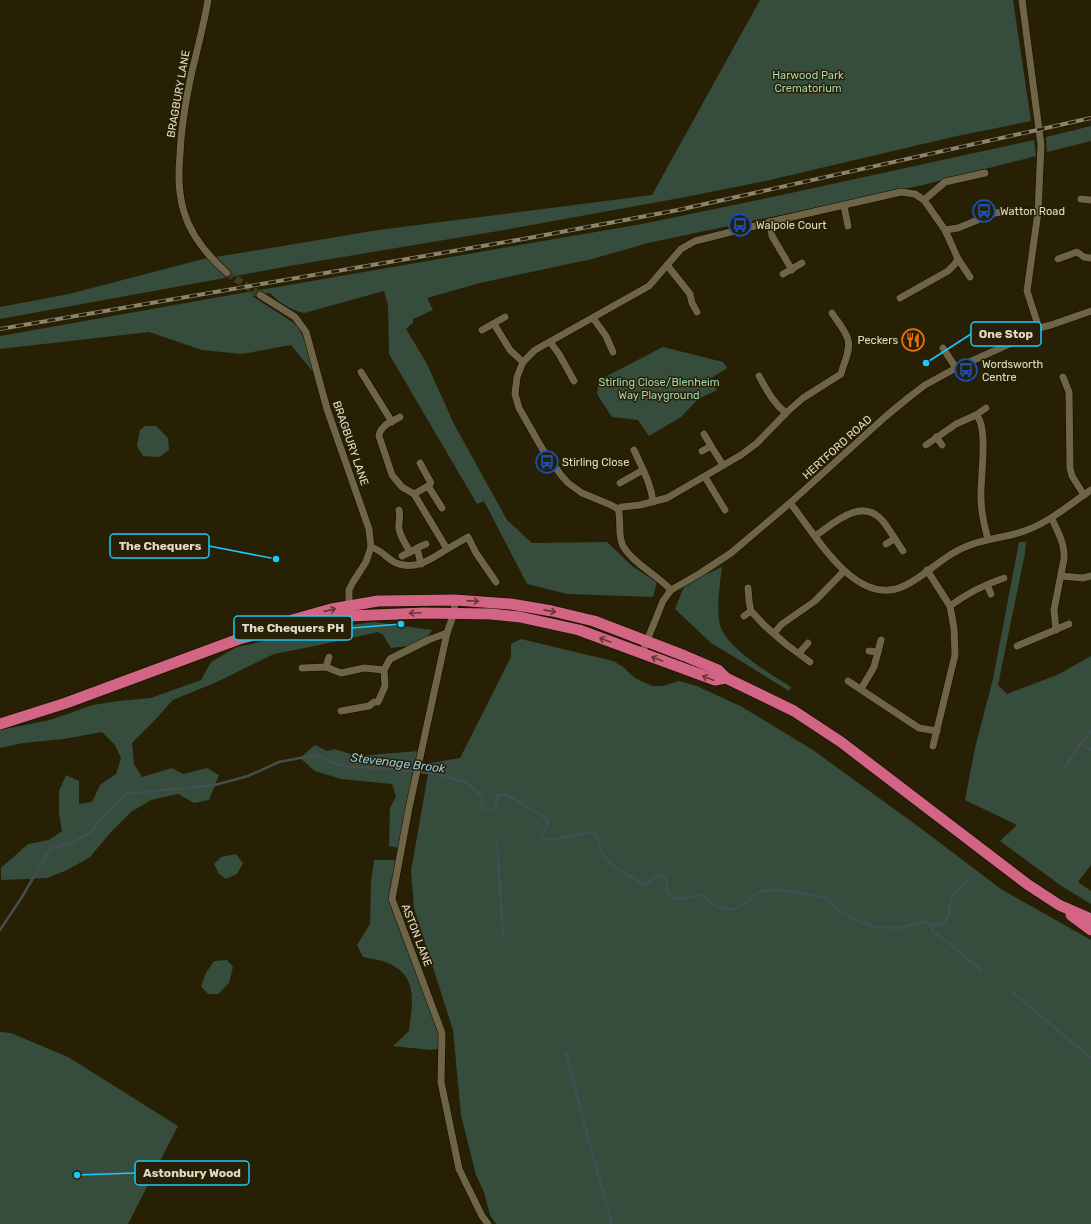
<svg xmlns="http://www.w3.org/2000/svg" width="1091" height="1224" viewBox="0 0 1091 1224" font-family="Rubik,sans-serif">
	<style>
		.green { fill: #364c3d }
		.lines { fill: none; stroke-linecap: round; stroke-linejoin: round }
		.stream { stroke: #434d52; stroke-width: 2.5 }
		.minor-tunnel { stroke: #443c22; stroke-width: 7; stroke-dasharray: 7 3.5; stroke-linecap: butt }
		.minor-casing { stroke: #110900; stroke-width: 8 }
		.trunk-casing { stroke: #110900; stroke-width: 12 }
		.minor { stroke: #6e6547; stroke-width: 7 }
		.trunk { stroke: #d26484; stroke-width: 11 }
		.rail-casing { stroke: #8b846f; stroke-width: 4 }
		.rail { stroke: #282004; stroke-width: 2.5; stroke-dasharray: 8; stroke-linecap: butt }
		.oneway { stroke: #643831 }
		.labels { text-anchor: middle; stroke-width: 3; stroke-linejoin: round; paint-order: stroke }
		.park-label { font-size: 11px; fill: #a2d5b1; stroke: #282004 }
		.street-label { font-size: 11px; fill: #e0daca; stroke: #282004 }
		.poi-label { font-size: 11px; fill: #e0daca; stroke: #282004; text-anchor: start }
		.water-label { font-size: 12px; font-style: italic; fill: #92c9e9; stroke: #282004 }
		.leader { fill: none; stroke: #1acafc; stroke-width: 1.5 }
		.callout-dot { fill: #1acafc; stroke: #282004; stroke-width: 1.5 }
		.callout { fill: #282004; stroke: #1acafc; stroke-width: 1.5 }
		.callout-label { font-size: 12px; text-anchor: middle; font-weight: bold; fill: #e0daca }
	</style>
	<rect width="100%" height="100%" fill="#282004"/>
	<!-- green -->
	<g class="green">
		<polygon points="760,0 1013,0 1031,121 957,136 770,180 680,198 504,230 295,265 0,319 0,307 69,294 207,258 223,274 231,272 216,257 378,230 652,195"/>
		<polygon points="1091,126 1091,141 1047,152 1046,137"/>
		<path d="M 1034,140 L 1036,156 L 923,185 L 648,243 L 592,259 L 480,283 L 427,298 L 433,310 L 413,319 L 413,323 L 406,329 L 426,362 L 454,424 L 507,520 L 532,543 L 607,542 L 632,566 L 657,582 L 653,597 L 567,594 L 527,584 L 484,501 L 477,504 L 389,354 L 388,305 L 384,291 L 304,313 C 291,310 279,303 270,293 L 252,296 L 294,323 C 307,336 309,356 314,373 L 291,345 L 242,354 L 202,350 L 149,332 L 0,349 L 0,336 L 242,293 L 642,224 L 777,196 Z"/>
		<polygon points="663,347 723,362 727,368 710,379 717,390 698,399 681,417 649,436 638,420 612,417 597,394 599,380"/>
		<polygon points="145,426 156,426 168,438 169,450 159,457 143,456 137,446 140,430"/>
		<polygon points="1019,542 1026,542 1025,553 998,685 1007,694 1057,675 1091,656 1091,865 1078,882 1091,891 1091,904 1060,885 1000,841 1017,825 965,800 975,748 993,679"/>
		<path d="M 722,567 C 720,583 716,609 720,625 C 727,649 771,674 791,687 L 789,691 L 741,661 L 711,643 L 675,609 L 685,584 Z"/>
		<polygon points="374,622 432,630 426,640 415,645 391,648 383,635 378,632 315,646 274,654 219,681 173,700 153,722 132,743 134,764 142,777 172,768 183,774 207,768 219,775 209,800 194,803 178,794 151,800 131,812 112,831 89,858 65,871 47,878 1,880 1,868 28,844 49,840 62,831 59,813 59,791 66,775 79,781 79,804 92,802 100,785 116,774 121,758 115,745 102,732 64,739 23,743 0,748 0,730 50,720 93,705 118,701 151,698 201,680 211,662 237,647 325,628"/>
		<polygon points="521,639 613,661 622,666 635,678 652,686 663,686 679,681 697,686 742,707 813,750 919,827 1001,889 1091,940 1091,1224 496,1224 490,1215 484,1192 476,1175 461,1115 453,1030 414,908 411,871 430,763 460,758 511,657 511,644"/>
		<polygon points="315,745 327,751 335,749 356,756 419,751 399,848 389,846 390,808 396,796 392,784 341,779 315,771 300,758"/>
		<polygon points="236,854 243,863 237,874 226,879 219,874 214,864 221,857"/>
		<path d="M 374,860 L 395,860 L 390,898 L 440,1035 L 440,1049 L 430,1050 L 393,1046 L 409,1031 C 412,1005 419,977 390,964 C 382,960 372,959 363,957 L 357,945 L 370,924 L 371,882 Z"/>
		<polygon points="227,960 233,967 229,983 218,994 208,994 201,986 206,973 214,961"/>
		<polygon points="0,1032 11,1033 68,1057 178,1126 128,1224 0,1224"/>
	</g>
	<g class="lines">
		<!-- stream -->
		<g class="stream">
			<polyline points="1080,744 1091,750"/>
			<polyline points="1064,769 1080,744 1091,731"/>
			<polyline points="497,842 503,936"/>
			<polyline points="933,925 932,931 944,939 981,970"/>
			<path d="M 0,930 L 22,897 L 50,849 L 71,843 L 91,832 L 107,812 L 126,794 L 215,785 L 248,776 L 279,762 L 316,755 L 331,762 L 347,767 L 378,768 L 438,774 L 467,783 L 482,796 L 481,806 L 491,811 L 496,804 L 497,795 L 505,794 L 538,813 L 549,822 L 541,837 L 551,840 L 579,834 L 593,832 C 601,841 597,844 602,853 C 610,868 631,876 645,885 L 659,874 L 666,879 L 667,890 L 673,898 L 683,899 L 701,894 C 725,916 737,914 759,891 L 779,890 L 813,895 L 825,898 L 837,909 L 854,919 L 874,927 L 900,928 L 924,922 L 933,925 L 943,924 L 950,914 L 949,905 L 952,897 L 969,879"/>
			<polyline points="1011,991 1091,1058"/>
			<polyline points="566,1053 588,1138 612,1224"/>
		</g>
		<!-- minor-tunnel -->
		<polyline class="minor-tunnel" points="227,273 260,295"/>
		<!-- minor casing -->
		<g class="minor-casing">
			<g id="minor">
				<path d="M 208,0 C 204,24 198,47 192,71 C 186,99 181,127 180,155 C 178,175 178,193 184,212 C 191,236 209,257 227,273"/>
				<polyline points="1022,0 1041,145 1038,212 1027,291 1039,328"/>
				<polyline points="1081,199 1091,200"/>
				<polyline points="924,200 945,182 985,173"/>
				<polyline points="844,206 848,226"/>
				<polyline points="770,222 772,236 792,270"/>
				<polyline points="945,230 958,259 970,277"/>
				<polyline points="1058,259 1077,252 1084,257 1091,258"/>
				<polyline points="667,265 690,294 692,303 697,312"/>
				<polyline points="783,274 802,263"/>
				<polyline points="260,295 295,317 306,332 327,409 369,529 371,547 366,562 353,582 349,590 349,610"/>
				<polyline points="900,298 948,271 954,265 958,259"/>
				<polyline points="593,318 606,336 613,352"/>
				<polyline points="494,324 510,350 523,362"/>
				<polyline points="482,330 505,317"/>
				<polyline points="550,342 559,354 574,381"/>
				<polyline points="943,348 956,368"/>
				<polyline points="361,372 392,422"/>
				<path d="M 759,376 C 767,390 773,403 786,413"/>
				<polyline points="1063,377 1069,392 1070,468 1072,476 1084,495"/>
				<polyline points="976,415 986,408"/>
				<polyline points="704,434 711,446 723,465"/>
				<polyline points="936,437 942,445"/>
				<path d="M 926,445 L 956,424 L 976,415 C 989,426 980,480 981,497 C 981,512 984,525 988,539"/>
				<path d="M 634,450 C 642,468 651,483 653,502"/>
				<polyline points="702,451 711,446"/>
				<polyline points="420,463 431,483 428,486"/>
				<polyline points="705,477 725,510"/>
				<polyline points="620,483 643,470"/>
				<polyline points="414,494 428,486 442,508"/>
				<path d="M 790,503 C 815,533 855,609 904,586 C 926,576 942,556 965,547 C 985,538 1007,538 1027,530 C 1051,521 1070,504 1091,490"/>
				<path d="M 618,509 L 622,507 L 640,505 L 667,498 L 741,455 L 757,443 L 786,413 L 803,398 L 841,374 C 843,365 851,350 848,340 C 846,331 837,321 832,313"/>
				<path d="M 399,510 C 401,518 398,521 399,529 C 400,536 406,545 410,552"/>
				<path d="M 1052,519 C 1058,532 1065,544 1064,559 L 1054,610 L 1056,630"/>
				<path d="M 815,536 C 834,523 861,497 882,520 C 890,530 896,541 903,551"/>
				<polyline points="886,544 894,539"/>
				<path d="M 371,547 C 381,550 386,557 394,562 C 413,572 432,559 447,549 L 414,494 L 402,487 L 392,475 L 379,436 C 380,425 392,422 400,417"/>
				<polyline points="447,549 468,537 476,553 496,582"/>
				<polyline points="402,556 414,550"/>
				<polyline points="421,564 417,548 426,544"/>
				<polyline points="927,570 950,606 954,628 955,655 933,746"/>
				<polyline points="1061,576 1083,578 1091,576"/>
				<polyline points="987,585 991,594"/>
				<polyline points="748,588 749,601 751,611 765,626 787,645 810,662"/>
				<path d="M 671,590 C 657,575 633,563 623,546 C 617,534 622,521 618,509 L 611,505 L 582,493 L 568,483 L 561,475 L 543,450 L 519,408 L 515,394 L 517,377 L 523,362 L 535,350 L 649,286 L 681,249 L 695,241 L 770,222 L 901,192 L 915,194 L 924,200 L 945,230 L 958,228 L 995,213 L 1011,211 L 1038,212"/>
				<polyline points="455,600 454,613 447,633 409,808 392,899 442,1033 441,1082 459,1169 482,1216 488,1224"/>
				<path d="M 950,606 C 966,594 986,584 1004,578"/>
				<polyline points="744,616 751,611"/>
				<polyline points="774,633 782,624 815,601 844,571"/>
				<polyline points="1017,646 1069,624"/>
				<polyline points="869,651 878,652"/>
				<polyline points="642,653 663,601 671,590 699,574 731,553 790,503 885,417 908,398 925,385 956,368 1034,333 1039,328 1051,325 1091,311"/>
				<polyline points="799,653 808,643"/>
				<polyline points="326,667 329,657"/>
				<polyline points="302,668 326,667 341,673 364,668 384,670 390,659 428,640 447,633"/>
				<polyline points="848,681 919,728 937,731"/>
				<polyline points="861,689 874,667 881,640"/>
				<polyline points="341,711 369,706 374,702 378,702 385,686 384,670"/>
			</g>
		</g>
		<!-- trunk casing -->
		<g class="trunk-casing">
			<g id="trunk">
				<polyline points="280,628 295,628 349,616 423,613 491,614 520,617 579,630 715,680 726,678"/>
				<polyline points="0,724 66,703 239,639 280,628 292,620 331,609 378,601 455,600 511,604 552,611 594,621 685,656 718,670 726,678 794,711 841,742 1027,884 1059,905 1091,919"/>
				<polyline points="1071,915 1091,930"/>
			</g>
		</g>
		<!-- minor -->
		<use href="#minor" class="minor"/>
		<!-- trunk -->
		<use href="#trunk" class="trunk"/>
		<!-- rail casing -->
		<g class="rail-casing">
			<polyline id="rail" points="0,329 529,238 678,210 1091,118"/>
		</g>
		<!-- rail -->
		<use href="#rail" class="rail"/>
	</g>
	<!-- one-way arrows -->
	<defs><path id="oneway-shaft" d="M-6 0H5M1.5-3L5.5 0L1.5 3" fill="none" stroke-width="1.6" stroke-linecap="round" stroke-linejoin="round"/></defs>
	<g class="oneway">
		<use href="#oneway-shaft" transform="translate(473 601) rotate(4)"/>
		<use href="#oneway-shaft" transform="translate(330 610) rotate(-13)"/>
		<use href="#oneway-shaft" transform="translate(550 611) rotate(11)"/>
		<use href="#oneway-shaft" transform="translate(415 613) rotate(177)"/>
		<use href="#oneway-shaft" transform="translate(605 640) rotate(-160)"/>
		<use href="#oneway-shaft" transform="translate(657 659) rotate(-160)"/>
		<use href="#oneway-shaft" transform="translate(708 678) rotate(-159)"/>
	</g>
	<!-- icons -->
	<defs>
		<g id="bus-ring" transform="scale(1.15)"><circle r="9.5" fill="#282004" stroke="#1a4fb4" stroke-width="1.5"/><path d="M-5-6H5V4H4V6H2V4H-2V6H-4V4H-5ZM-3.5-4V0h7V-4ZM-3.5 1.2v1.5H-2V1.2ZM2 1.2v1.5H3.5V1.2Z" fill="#1a4fb4"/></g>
		<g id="restaurant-ring" transform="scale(1.15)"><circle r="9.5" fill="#282004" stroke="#e8710a" stroke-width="1.5"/><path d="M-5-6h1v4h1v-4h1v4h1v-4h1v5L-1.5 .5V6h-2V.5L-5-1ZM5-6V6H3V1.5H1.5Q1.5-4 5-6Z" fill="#e8710a"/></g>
	</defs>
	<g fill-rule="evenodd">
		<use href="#bus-ring" x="984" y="211"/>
		<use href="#bus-ring" x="740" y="225"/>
		<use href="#restaurant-ring" x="913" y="340"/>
		<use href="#bus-ring" x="966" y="370"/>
		<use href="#bus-ring" x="547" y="462"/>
	</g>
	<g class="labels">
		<!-- park labels -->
		<g class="park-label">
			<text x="808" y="79">Harwood Park<tspan x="808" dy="13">Crematorium</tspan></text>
			<text x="659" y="386">Stirling Close/Blenheim<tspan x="659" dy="13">Way Playground</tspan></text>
		</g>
		<!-- street labels -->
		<g class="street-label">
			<text transform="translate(178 94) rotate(-80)" y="4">BRAGBURY LANE</text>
			<text transform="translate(351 443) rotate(71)" y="4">BRAGBURY LANE</text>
			<text transform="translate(837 447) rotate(-42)" y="4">HERTFORD ROAD</text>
			<text transform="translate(417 935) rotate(69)" y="4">ASTON LANE</text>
		</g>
		<!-- poi labels -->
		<g class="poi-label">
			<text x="1000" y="215">Watton Road</text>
			<text x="756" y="229">Walpole Court</text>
			<text x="898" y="344" text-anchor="end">Peckers</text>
			<text x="982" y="368">Wordsworth<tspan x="982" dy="13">Centre</tspan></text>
			<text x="562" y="466">Stirling Close</text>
		</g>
		<!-- water labels -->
		<g class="water-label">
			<text transform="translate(398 763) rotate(7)" y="4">Stevenage Brook</text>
		</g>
	</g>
	<!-- callouts -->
	<path class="leader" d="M926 363L971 334M276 559L209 546M401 624L352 628M77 1175L135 1173"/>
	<g class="callout-dot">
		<circle cx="926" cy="363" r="4"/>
		<circle cx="276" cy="559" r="4"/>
		<circle cx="401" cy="624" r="4"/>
		<circle cx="77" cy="1175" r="4"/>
	</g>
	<g class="callout">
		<rect x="971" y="322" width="70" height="24" rx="4"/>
		<rect x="110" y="534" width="99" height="24" rx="4"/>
		<rect x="234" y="616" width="118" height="24" rx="4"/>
		<rect x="135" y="1161" width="114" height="24" rx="4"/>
	</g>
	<g class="callout-label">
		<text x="1006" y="338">One Stop</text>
		<text x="160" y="550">The Chequers</text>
		<text x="293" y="632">The Chequers PH</text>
		<text x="192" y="1177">Astonbury Wood</text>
	</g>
</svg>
